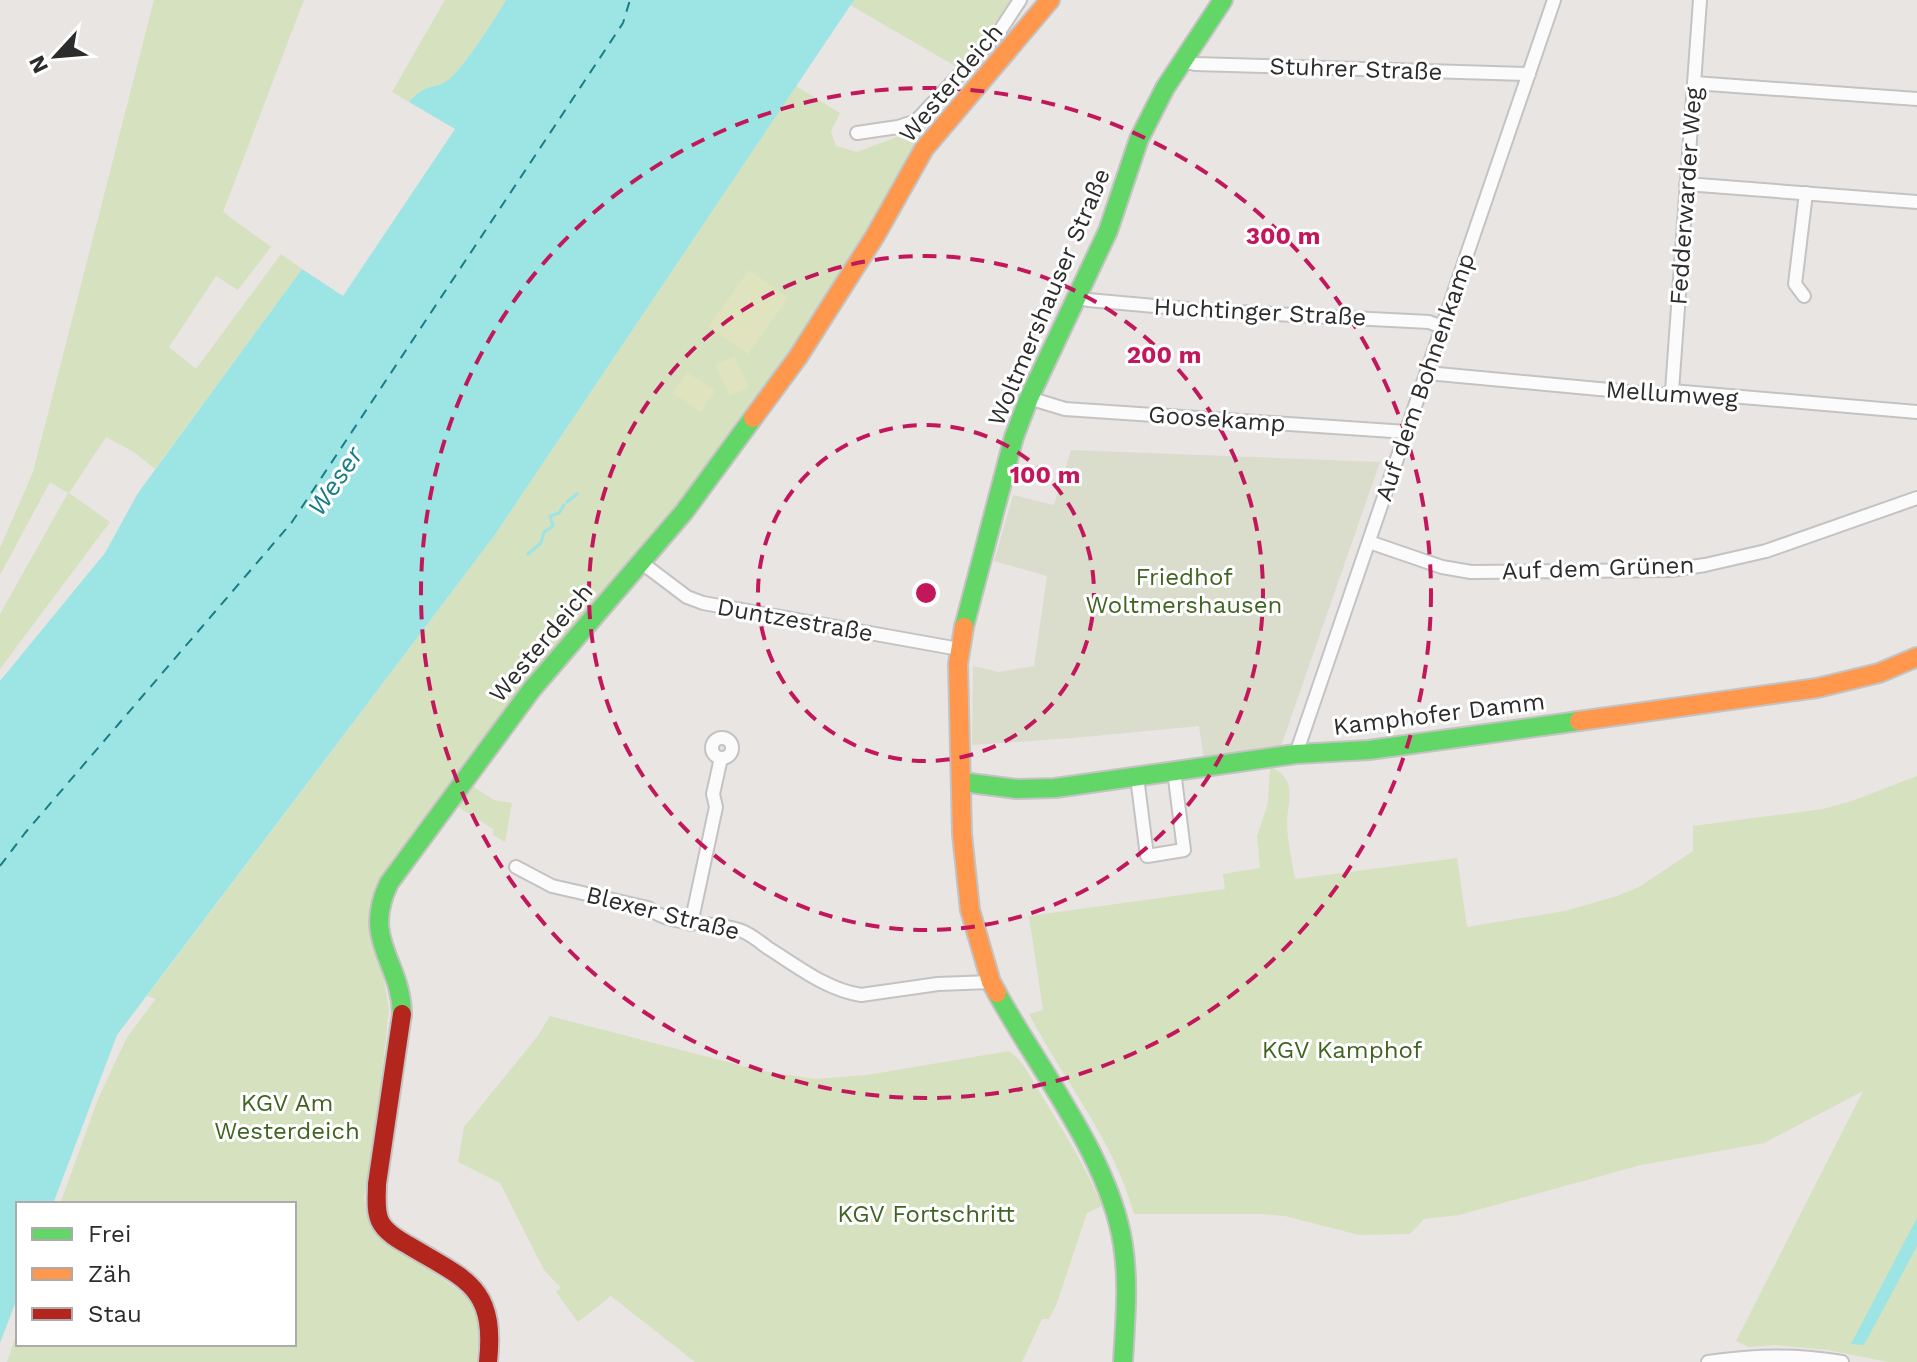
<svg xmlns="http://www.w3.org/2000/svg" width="1917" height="1362" viewBox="0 0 1917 1362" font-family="'Work Sans',sans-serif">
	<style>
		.green { fill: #d6e1bf }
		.cemetery { fill: #dadccc }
		.pitch { fill: #e0e4be }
		.water { fill: #9de4e4 }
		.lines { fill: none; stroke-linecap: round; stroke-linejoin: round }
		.stream { stroke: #9de4e4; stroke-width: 3 }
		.ferry { stroke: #197d86; stroke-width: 2; stroke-dasharray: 10 8; stroke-linecap: butt }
		.street-casing { stroke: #c4c3c3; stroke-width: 16 }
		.fast-casing { stroke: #c4c3c3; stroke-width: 22 }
		.slow-casing { stroke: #c4c3c3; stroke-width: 22 }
		.jam-casing { stroke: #c4c3c3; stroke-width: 22 }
		.street { stroke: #fcfbfb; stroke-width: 12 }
		.fast { stroke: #63d668; stroke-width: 18 }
		.slow { stroke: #ff974d; stroke-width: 18 }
		.jam { stroke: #b3261e; stroke-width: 18 }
		.ring { fill: none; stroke: #c2185b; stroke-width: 4; stroke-dasharray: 14 10 }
		.labels { text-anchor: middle; stroke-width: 6; stroke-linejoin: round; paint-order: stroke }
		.street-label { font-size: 24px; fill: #2c2c2c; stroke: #fff }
		.park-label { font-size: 24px; fill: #416422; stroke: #fff }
		.water-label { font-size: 26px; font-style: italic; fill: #197d86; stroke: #fff }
		.centre { fill: #c2185b; stroke: #fff; stroke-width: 4 }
		.ring-label { font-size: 24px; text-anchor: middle; font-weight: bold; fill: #c2185b; stroke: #fff; stroke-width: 6; stroke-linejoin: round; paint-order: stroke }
	</style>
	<rect width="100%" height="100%" fill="#e9e5e3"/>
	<!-- green -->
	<g class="green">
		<polygon points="154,0 304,0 223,212 271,247 238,290 216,276 169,347 196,369 281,254 302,269 155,469 134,452 106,437 69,493 110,522 0,669 0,614 68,493 50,482 0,575 0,548 33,472"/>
		<path d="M 445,0 L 506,0 C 497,16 460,73 447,81 C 431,90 424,84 409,102 L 392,92 Z"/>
		<polygon points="853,0 1014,0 957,67 850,5"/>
		<polygon points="796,86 840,113 831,132 836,146 857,152 915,130 927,136 788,365 389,875 380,957 389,1009 377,1120 364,1197 366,1213 377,1234 467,1296 479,1321 477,1362 7,1362 18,1329 18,1344 294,1344 294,1204 60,1204 98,1099 127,1037 156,999 147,996 494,536"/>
		<path d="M 1270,766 C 1298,781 1288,797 1287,822 C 1287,840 1292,861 1295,879 L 1457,858 L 1467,927 L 1565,911 L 1617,896 L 1639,887 L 1693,851 L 1693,826 L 1823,809 L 1849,802 L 1917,776 L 1917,1362 L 1888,1362 L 1828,1350 L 1776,1345 L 1749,1347 L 1736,1341 L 1863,1091 L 1764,1143 L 1641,1165 L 1459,1215 L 1424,1219 L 1410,1234 L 1359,1235 L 1285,1216 L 1261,1214 L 1134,1214 C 1114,1140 1064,1081 1029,1014 L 1043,1010 L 1029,916 L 1225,889 L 1223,874 L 1260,868 L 1257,836 L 1268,803 Z"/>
		<polygon points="471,785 494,800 512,803 505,842 493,835 493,829 455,805"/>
		<path d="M 550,1016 L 762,1071 L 815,1079 L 867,1075 L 1009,1051 C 1024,1062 1032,1080 1042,1096 C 1064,1132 1086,1167 1102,1206 L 1087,1213 L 1057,1303 L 1049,1319 L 1042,1319 L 1022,1362 L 695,1362 L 611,1296 L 578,1322 L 556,1292 L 561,1288 L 544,1270 L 500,1183 L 458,1162 L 464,1127 L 537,1037 Z"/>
	</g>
	<!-- cemetery -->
	<polygon class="cemetery" points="1071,450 1380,462 1280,749 1204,760 1199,726 1073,738 972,745 973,666 999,672 1034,666 1047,576 994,561 1013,495 1054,505"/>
	<!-- pitch -->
	<g class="pitch">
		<polygon points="749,270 788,298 748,354 709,326"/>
		<polygon points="735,356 749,387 729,396 715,365"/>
		<polygon points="687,372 715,391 701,412 673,393"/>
	</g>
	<!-- water -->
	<g class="water">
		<path d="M 506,0 L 854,0 L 494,536 L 117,1035 L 53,1204 L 18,1204 L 18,1296 L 0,1343 L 0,681 L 105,553 L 138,493 L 302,269 L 343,296 L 455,129 L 409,102 C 424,84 431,90 447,81 C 460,73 497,16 506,0 Z"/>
		<polygon points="1917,1218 1917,1246 1864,1345 1851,1344"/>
	</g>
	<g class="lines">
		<!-- stream -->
		<g class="stream">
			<polyline points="567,502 577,494"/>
			<polyline points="528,554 541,543 544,532 553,526 550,516 559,513 564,505"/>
		</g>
		<!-- ferry -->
		<polyline class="ferry" points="0,866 25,833 292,522 623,23 630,0"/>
		<!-- street casing -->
		<g class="street-casing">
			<g id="street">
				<polyline points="1183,61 1195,64 1529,74"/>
				<polyline points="1694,83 1917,99"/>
				<polyline points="857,133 898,127 916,121 999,32 1020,0"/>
				<polyline points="1686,184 1917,202"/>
				<polyline points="1804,296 1795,284 1806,193"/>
				<polyline points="1076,297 1088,300 1199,310 1429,322 1442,327"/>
				<polyline points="1427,373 1663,395 1672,391 1917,412"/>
				<polyline points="1672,391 1700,0"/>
				<polyline points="1029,398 1065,409 1407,432"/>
				<polyline points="1369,542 1442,567 1471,572 1672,570 1705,565 1766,551 1917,498"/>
				<polyline points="642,563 687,597 703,603 959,649"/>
				<circle cx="722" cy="748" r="10"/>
				<polyline points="1296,754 1554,0"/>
				<polyline points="1137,777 1147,856 1184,850 1174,771"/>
				<path d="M 516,867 L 552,886 L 648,908 C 676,929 710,919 742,931 C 752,935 760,942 768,948 C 797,966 827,990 861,995 L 938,984 L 991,982"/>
				<polyline points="691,924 716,807 713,794 721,758"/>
				<path d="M 1708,1362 C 1754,1355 1797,1354 1842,1362"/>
			</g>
		</g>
		<!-- fast casing -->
		<g class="fast-casing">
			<g id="fast">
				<polyline points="964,627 1014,437 1029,398 1108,231 1139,139 1165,88 1223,0"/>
				<polyline points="962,782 1017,789 1055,788 1296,754 1369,750 1579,721"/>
				<path d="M 997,993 C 1039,1070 1110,1158 1123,1245 C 1129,1284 1125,1323 1123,1362"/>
				<path d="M 402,1014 C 401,960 361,941 389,883 L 532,689 L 684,512 L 753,418"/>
			</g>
		</g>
		<!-- slow casing -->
		<g class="slow-casing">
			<g id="slow">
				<polyline points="753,418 798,357 875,236 924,149 1050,0"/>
				<polyline points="964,627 958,664 962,834 970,910 991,982 997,993"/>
				<polyline points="1579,721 1817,688 1879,673 1917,657"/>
			</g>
		</g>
		<!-- jam casing -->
		<g class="jam-casing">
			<path id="jam" d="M 402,1014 L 377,1184 C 377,1196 375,1210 380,1221 C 385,1232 399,1240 408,1245 C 466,1280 496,1286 488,1362"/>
		</g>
		<!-- street -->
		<use href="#street" class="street"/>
		<!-- fast -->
		<use href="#fast" class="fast"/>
		<!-- slow -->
		<use href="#slow" class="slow"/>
		<!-- jam -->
		<use href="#jam" class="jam"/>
	</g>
	<!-- distance rings -->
	<g class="ring">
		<circle cx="926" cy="593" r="168"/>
		<circle cx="926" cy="593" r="337"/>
		<circle cx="926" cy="593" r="505"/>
	</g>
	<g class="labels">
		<!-- street labels -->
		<g class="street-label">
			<text transform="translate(1356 69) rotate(2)" y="8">Stuhrer Straße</text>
			<text transform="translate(951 83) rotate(-50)" y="8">Westerdeich</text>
			<text transform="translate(1686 196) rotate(-86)" y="8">Fedderwarder Weg</text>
			<text transform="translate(1049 297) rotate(-67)" y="8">Woltmershauser Straße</text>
			<text transform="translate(1260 312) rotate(3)" y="8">Huchtinger Straße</text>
			<text transform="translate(1425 377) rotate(-71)" y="8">Auf dem Bohnenkamp</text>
			<text transform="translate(1672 394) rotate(4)" y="8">Mellumweg</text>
			<text transform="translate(1217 419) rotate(4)" y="8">Goosekamp</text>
			<text transform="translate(1598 568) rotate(-2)" y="8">Auf dem Grünen</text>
			<text transform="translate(795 620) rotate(10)" y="8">Duntzestraße</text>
			<text transform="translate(541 643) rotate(-50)" y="8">Westerdeich</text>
			<text transform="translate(1439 714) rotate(-7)" y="8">Kamphofer Damm</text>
			<text transform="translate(663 913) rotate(14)" y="8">Blexer Straße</text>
		</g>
		<!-- park labels -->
		<g class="park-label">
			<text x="1184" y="585">Friedhof<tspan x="1184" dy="28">Woltmershausen</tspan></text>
			<text x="1342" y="1058">KGV Kamphof</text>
			<text x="287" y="1111">KGV Am<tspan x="287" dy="28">Westerdeich</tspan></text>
			<text x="926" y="1222">KGV Fortschritt</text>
		</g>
		<!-- water labels -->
		<g class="water-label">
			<text transform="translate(335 481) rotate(-56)" y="9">Weser</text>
		</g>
	</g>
	<circle cx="926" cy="593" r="12" class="centre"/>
	<g class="ring-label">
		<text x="1283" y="244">300 m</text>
		<text x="1164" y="363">200 m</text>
		<text x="1045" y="483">100 m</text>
	</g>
	<!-- legend -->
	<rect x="16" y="1202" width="280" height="144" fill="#ffffff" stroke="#ababab" stroke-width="2"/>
	<rect x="32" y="1228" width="40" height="12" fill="#63d668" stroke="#ababab" stroke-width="2"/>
	<text x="88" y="1242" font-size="24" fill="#2c2c2c">Frei</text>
	<rect x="32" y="1268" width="40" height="12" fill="#ff974d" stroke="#ababab" stroke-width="2"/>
	<text x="88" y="1282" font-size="24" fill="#2c2c2c">Zäh</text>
	<rect x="32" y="1308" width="40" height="12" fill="#b3261e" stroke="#ababab" stroke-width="2"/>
	<text x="88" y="1322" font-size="24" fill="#2c2c2c">Stau</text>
	<!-- north arrow -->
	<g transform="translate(56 56) rotate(244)" stroke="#ffffff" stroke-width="6" paint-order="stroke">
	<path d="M0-6L14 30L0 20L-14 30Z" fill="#2c2c2c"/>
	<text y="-12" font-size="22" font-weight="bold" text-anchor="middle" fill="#2c2c2c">N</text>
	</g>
</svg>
